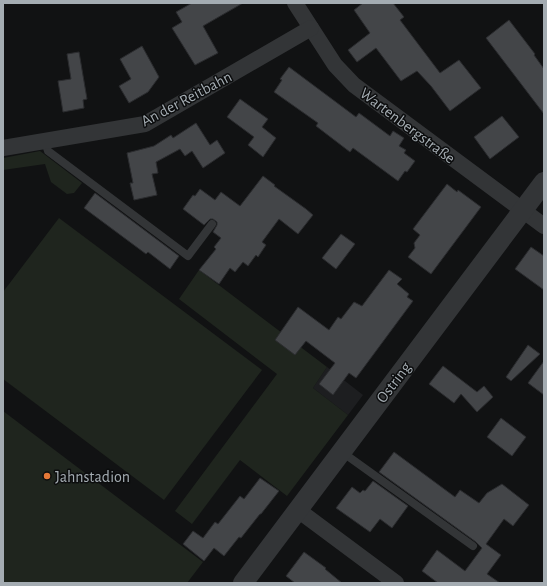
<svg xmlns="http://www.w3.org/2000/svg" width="547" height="586" viewBox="0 0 547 586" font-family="'Alegreya Sans',sans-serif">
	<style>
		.built { fill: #1d1e20 }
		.grass { fill: #1f251e }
		.building { fill: #434548; stroke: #2b2c2f }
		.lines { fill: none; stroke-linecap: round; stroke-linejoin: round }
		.service { stroke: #333537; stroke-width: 8 }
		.minor { stroke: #333537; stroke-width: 16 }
		.tertiary { stroke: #333537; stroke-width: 20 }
		.poi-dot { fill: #e57837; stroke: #0c0d0e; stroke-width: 1.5 }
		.labels { text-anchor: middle; stroke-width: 3; stroke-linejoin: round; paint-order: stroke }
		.street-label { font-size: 16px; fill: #a4acb2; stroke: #0c0d0e }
		.poi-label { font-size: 16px; fill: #a4acb2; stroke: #0c0d0e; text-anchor: start }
	</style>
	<rect width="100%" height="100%" fill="#111213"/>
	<!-- built -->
	<polygon class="built" points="327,367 363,395 348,415 313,388"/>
	<!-- grass -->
	<g class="grass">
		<polygon points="40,151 82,183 74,193 67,194 51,182 45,164 3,170 3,158"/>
		<polygon points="59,218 262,370 164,500 3,379 3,292"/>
		<polygon points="199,270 327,367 313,388 348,415 287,496 240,460 192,524 175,511 277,374 179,299"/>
		<polygon points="3,411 203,562 187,583 3,583"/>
	</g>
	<!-- building -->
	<g class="building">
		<polygon points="192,3 243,3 203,26 218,53 195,65 172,28 182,22 176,12"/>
		<polygon points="363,3 393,3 404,17 400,20 440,73 459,60 481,88 450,111 431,86 417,71 401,81 376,48 357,62 348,50 370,33 354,10"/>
		<polygon points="509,20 535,54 534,55 544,69 544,114 486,38"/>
		<polygon points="142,46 159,77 148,92 129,103 119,86 131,79 120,59"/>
		<polygon points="79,52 87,99 83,100 84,108 63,112 58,81 71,79 67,54"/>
		<polygon points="289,67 356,117 359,113 390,136 393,131 404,138 399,146 406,150 404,153 415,161 407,172 405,171 398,181 353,148 350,152 316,126 318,123 274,92 282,80 280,79"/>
		<polygon points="240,99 268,119 262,127 276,138 263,157 248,145 254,137 227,117"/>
		<polygon points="502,116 519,137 490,159 474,137"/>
		<polygon points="196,123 210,145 217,140 225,153 203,168 192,151 185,156 180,149 156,162 158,173 152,174 157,195 134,200 130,183 133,183 127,153 154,146 171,135 173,138"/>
		<polygon points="263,176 275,185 274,186 306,209 313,215 298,234 279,219 262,242 266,245 258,257 256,255 248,266 243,262 235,272 230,268 219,284 199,270 216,249 214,247 221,238 213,232 217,225 217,222 213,219 210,219 204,225 183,209 193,195 195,196 200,189 215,200 221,192 240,206"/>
		<polygon points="447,184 457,192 458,190 481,207 431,274 408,257 415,248 414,243 420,235 413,229"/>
		<polygon points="95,193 179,256 170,269 148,252 146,254 84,208"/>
		<polygon points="341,234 355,244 336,269 322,258"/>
		<polygon points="531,247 544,256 544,290 515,269"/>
		<polygon points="389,270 402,279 397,284 409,294 407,297 413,301 356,378 349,373 333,395 319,384 335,363 306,341 295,355 275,340 298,307 329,330 338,317 341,319 354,302 362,306"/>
		<polygon points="528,345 540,354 511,381 506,377"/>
		<polygon points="544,361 544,395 528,383"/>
		<polygon points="443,366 477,392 484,386 493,397 477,412 461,394 454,403 429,384"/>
		<polygon points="501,418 526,437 512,456 487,437"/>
		<polygon points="394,452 455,497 460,490 479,503 487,493 502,484 529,505 513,526 504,519 486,544 501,555 487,574 500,583 438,583 422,571 437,550 465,571 482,548 476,542 379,472"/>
		<polygon points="260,478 279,491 261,514 260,514 241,538 239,537 224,556 214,548 204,561 183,544 193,531 203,538 215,522 218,524 240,496 244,499"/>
		<polygon points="373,481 408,506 392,528 380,519 370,532 336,508 352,487 360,493 363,490 365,491"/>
		<polygon points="304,552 326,568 325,569 342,583 295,583 286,576"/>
	</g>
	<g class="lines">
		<!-- service -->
		<g class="service">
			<polyline points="45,141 48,151 188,256 212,224"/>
			<polyline points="342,452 473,546"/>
		</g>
		<!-- minor -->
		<g class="minor">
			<polyline points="295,3 335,65 354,85 544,226"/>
			<polyline points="3,148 145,124 311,28"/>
			<polyline points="298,510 396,583"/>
		</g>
		<!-- tertiary -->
		<polyline class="tertiary" points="243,583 544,182"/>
	</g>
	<!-- markers -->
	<circle class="poi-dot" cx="47" cy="476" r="4"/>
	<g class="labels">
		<!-- street labels -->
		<g class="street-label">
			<text transform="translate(186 98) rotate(-28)" y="6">An der Reitbahn</text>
			<text transform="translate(408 125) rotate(37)" y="6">Wartenbergstraße</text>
			<text transform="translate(393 382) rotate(-53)" y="6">Ostring</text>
		</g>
		<!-- poi labels -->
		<g class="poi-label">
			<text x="55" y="482">Jahnstadion</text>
		</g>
	</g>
	<!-- border -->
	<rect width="547" height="586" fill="none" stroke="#a4acb2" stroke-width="8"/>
</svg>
